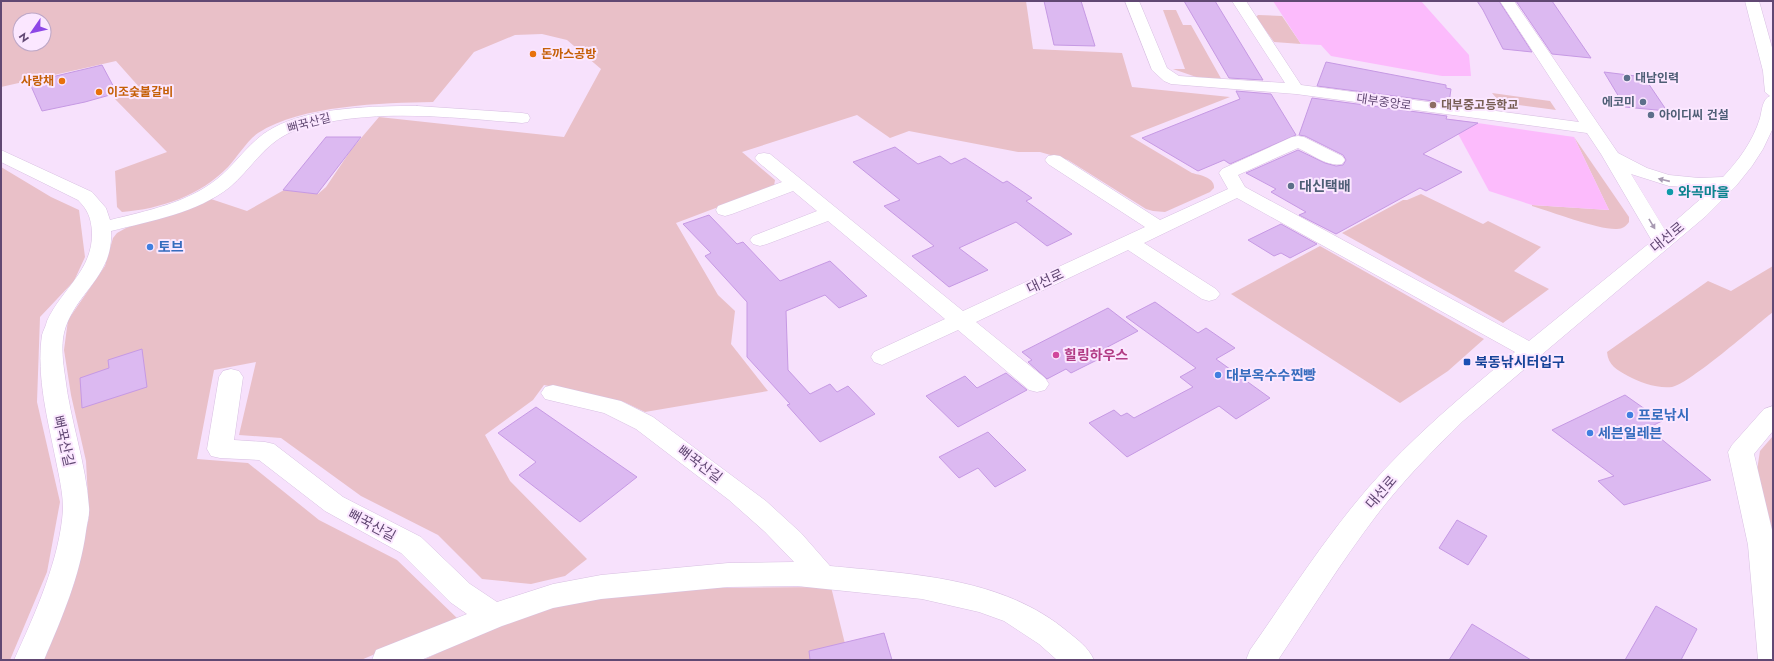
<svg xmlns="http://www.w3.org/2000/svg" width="1774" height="661" viewBox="0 0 1774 661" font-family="Jost,'Noto Sans KR',sans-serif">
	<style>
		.green { fill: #e9c0c8; fill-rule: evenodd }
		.sand { fill: #fcbbfc }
		.building { fill: #dcb9f1; stroke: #c699e4 }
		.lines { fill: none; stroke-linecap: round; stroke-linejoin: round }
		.minor-casing { stroke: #d8c0e2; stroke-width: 1 }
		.minor { fill: #fff; fill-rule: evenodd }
		.oneway { fill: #a89ab2 }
		.food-dot { fill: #e8710a; stroke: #fbe7ff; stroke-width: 1.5 }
		.service-dot { fill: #5c6f8a; stroke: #fbe7ff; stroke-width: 1.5 }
		.education-dot { fill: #8d6e63; stroke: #fbe7ff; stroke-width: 1.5 }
		.culture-dot { fill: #0f9aa8; stroke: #fbe7ff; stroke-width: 1.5 }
		.shop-dot { fill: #3f7fe0; stroke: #fbe7ff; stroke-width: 1.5 }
		.hotel-dot { fill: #d1479c; stroke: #fbe7ff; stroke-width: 1.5 }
		.transit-dot { fill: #1a4fb4; stroke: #fbe7ff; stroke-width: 1.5 }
		.labels { text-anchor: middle; stroke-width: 4; stroke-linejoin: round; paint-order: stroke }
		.far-food-label { font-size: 12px; font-weight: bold; fill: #c56008; stroke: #fbe7ff; text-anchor: start }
		.far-service-label { font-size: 12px; font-weight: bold; fill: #4e5e75; stroke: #fbe7ff; text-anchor: start }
		.far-street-label { font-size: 12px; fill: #614873; stroke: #fbe7ff }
		.far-education-label { font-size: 12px; font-weight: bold; fill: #785e54; stroke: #fbe7ff; text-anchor: start }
		.service-label { font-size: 14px; font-weight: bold; fill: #4e5e75; stroke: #fbe7ff; text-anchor: start }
		.culture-label { font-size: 14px; font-weight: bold; fill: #0d838f; stroke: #fbe7ff; text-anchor: start }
		.street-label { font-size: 14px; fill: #614873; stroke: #fbe7ff }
		.shop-label { font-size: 14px; font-weight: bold; fill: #366cbe; stroke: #fbe7ff; text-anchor: start }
		.hotel-label { font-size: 14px; font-weight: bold; fill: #b23c85; stroke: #fbe7ff; text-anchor: start }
		.transit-label { font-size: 14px; font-weight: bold; fill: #164399; stroke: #fbe7ff; text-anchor: start }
	</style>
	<rect width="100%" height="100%" fill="#f7e1fc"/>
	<!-- green -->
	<g class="green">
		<path d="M 1,1 L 1026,1 L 1033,49 L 1122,53 L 1132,87 L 1230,97 L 1130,136 L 1192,173 C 1199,175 1215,177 1214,188 L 1210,192 L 1165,212 L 1153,211 L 1146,209 L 1068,160 L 1040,152 L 1018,152 L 909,131 L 890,138 L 857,115 L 742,152 L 775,180 L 774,186 L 676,223 L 718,295 L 735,311 L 731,344 L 768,391 L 645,412 L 624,402 L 544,385 L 533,400 L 485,435 L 510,481 L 587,559 L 565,576 L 531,584 L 482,579 L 438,535 L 361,496 L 281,438 L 239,435 L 256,362 L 214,370 L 197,459 L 248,463 L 319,520 L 397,560 L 458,619 L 361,660 L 43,660 L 74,584 L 89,517 L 86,461 L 71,395 L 64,350 L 68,320 L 105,266 L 113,238 L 117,233 L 126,228 L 208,198 L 247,211 L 284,190 L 318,194 L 326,187 L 351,150 L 379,117 L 564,137 L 601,69 L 567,40 L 542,34 L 515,35 L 474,52 L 433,102 C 383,103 301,105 258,133 C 247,141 238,156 228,167 C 201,195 161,209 122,212 L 117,207 L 115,171 L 167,152 L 113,97 L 140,88 L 116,61 L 1,87 ZM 20,20 L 44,20 L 44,44 L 20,44 Z"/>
		<polygon points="1163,10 1176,10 1183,25 1191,25 1223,82 1202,79 1173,69 1185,69"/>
		<polygon points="1258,15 1282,16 1301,44 1274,42 1256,17"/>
		<polygon points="1492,93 1550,101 1556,110 1504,103 1498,100"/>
		<path d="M 1574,137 L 1629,217 L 1629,222 C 1626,226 1623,229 1617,229 C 1599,230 1552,212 1532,206 L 1532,205 L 1609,210 Z"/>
		<polygon points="1,167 51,197 79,210 85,257 74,281 40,317 37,402 60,502 47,572 10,660 1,660"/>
		<polygon points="1421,194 1483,224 1488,221 1541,247 1514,271 1549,289 1503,323 1342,233 1403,200 1407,200"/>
		<polygon points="1320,246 1484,339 1448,371 1400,403 1231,294"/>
		<path d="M 1773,266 L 1773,312 C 1755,326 1689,384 1672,387 C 1658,389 1639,382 1628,376 C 1617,370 1608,365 1607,352 L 1708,281 L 1731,291 Z"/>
		<polygon points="1773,436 1773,565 1757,470 1760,451"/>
		<polygon points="831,587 849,660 423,660 468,639 545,608 600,598 706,588"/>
	</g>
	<!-- sand -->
	<g class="sand">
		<polygon points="1273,1 1421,1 1469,55 1471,76 1442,76 1331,56 1321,45 1301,44"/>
		<polygon points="1450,119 1574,137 1609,210 1532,205 1489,191"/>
	</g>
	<!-- building -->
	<g class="building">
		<polygon points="1044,1 1081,1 1095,46 1054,45"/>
		<polygon points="1184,1 1215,1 1263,80 1229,78"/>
		<polygon points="1477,1 1499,1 1532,52 1503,49 1483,10"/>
		<polygon points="1516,1 1552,1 1591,58 1552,54"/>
		<polygon points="1326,62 1446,85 1446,88 1451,89 1449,103 1317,86"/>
		<polygon points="102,65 117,93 85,102 42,111 31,86 40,83 39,80"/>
		<polygon points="1604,72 1644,77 1667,111 1625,107"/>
		<polygon points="1236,91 1271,94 1296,135 1230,164 1224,160 1198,171 1142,138 1240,99"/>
		<polygon points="1312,98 1447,116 1446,119 1478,123 1423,154 1462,172 1426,191 1420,188 1336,234 1299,215 1306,212 1271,192 1276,189 1246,173 1298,150 1325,163 1336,166 1343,165 1346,160 1343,155 1305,136 1299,135"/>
		<polygon points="326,137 361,137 317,194 283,190"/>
		<polygon points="895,147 918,164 940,156 951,164 965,158 1003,183 1007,181 1032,198 1026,201 1072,234 1047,246 1016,222 959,248 988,270 949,287 912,256 934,246 884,206 900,200 853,162"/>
		<polygon points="709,215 737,244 743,242 780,281 830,261 867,296 839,308 825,295 786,311 788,370 810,394 830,384 837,392 848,386 875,414 820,442 787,405 790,404 747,357 747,302 705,256 711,253 683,224"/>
		<polygon points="1281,224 1317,244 1290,258 1281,253 1274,256 1248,240"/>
		<polygon points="1155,302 1198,333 1206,328 1235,348 1216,359 1270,398 1236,419 1219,406 1127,457 1089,423 1114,410 1121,416 1127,413 1134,418 1193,387 1180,377 1196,368 1126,317"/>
		<polygon points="1108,308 1138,331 1096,353 1101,358 1071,373 1066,369 1047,379 1028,362 1032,360 1022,352"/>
		<polygon points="142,349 147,387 82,408 80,378 109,368 108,360"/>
		<polygon points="1006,373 1027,390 958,427 926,396 965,376 977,388"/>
		<polygon points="1625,395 1662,421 1648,428 1711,480 1624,505 1598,481 1614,476 1552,430"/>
		<polygon points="536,407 637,477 580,522 519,475 536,462 498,433"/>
		<polygon points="988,432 1026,470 995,487 978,468 959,478 939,457"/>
		<polygon points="1457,520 1487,536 1468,565 1439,548"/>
		<polygon points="1656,606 1697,629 1681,660 1625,660"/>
		<polygon points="1472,624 1531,660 1449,660"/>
		<polygon points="884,633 892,660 810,660 809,651"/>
	</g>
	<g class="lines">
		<!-- minor casing -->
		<g class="minor-casing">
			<g id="minor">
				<path d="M 1125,1 L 1139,1 L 1167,68 L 1179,76 L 1285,83 L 1232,1 L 1246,1 L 1301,85 L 1579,122 L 1500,1 L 1514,1 L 1618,153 L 1647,168 L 1669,175 L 1699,178 L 1723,177 C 1739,160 1753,141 1760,118 C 1762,111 1762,99 1770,96 L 1765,92 L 1763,71 L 1745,1 L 1759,1 L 1773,51 L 1773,128 L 1763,149 L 1752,166 L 1736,186 L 1706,216 L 1463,421 C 1432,451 1402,482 1376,516 C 1341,562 1310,612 1278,660 L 1246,660 L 1250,650 C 1288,596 1324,539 1368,488 C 1412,437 1463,395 1515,352 L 1237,198 L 1144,243 L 1216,289 L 1220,294 L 1216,299 L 1209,301 L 1202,299 L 1128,250 L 976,322 L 1045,378 L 1049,384 L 1045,390 L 1037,392 L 1029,390 L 958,330 L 882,365 L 874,362 L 871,357 L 874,352 L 945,319 L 828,221 L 767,244 L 760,246 L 753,244 L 750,240 L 753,236 L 817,211 L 793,191 L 732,214 L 725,216 L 718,214 L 716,210 L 718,206 L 782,182 L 758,162 L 755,158 L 758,154 L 764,153 L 770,154 L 963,311 L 1145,227 L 1048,164 L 1045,160 L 1048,156 L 1054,155 L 1060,156 L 1160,220 L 1228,189 L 1219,173 L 1222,169 L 1292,137 L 1298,136 L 1304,137 L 1342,156 L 1345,160 L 1342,164 C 1328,167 1311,154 1298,148 L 1238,175 L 1245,187 L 1529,341 L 1652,241 L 1601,154 L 1587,133 L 1296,94 L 1171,84 L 1164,81 L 1152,70 ZM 1631,174 L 1669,186 L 1712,189 L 1665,230 Z"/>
				<path d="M 417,106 L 522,113 L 528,114 L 530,118 L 528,122 L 522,123 C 458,118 392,110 328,122 C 314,125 300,127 287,134 C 263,146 250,170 230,187 C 197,213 151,221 111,231 C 114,277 74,293 64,333 C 61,346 63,363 65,376 C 70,420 86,463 89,507 C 90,514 87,523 86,531 C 80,576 62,618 44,660 L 14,660 C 35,614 60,559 63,509 C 63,493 59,476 56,461 C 48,420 36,377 42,335 C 43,331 46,326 47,321 C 62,288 93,271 92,232 C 91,218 88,210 78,200 L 1,162 L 1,150 L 92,192 L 106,208 L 110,220 C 146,211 187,203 217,179 C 237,163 250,140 273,128 C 311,107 374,106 417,106 Z"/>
				<path d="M 231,369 L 239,371 L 243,377 L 234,440 L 265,442 L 274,444 L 343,497 L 421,537 L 470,584 L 497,602 L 553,584 L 601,575 L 728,563 L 794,562 L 765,532 L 729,500 L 636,429 L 604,413 L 545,399 L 541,393 L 545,387 L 553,385 L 621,401 L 653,417 L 766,501 L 801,533 L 830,566 C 911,574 1003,577 1068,632 C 1078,640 1088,647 1094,660 L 1057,660 L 1039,644 L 1004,621 L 979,612 L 922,599 L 797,586 L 728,587 L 601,599 L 553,608 L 502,626 L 421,660 L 372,660 L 376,650 L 467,614 L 450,602 L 401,553 L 325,511 L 259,460 L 220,458 L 211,456 L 207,449 L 219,377 L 223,371 Z"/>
				<polygon points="1773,406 1773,431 1754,454 1773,534 1773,660 1758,660 1748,545 1728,452 1732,445 1764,409"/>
			</g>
		</g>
		<!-- minor -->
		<use href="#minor" class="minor"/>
	</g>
	<!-- one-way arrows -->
	<defs><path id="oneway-solid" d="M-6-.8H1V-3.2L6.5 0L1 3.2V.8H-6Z"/></defs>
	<g class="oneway">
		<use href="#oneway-solid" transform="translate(1664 180) rotate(-167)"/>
		<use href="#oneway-solid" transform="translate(1652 224) rotate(59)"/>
	</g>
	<!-- markers -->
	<g class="food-dot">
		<circle cx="533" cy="54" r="4"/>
		<circle cx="62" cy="81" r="4"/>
		<circle cx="99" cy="92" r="4"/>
	</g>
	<g class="service-dot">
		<circle cx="1627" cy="78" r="4"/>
		<circle cx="1643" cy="102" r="4"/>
		<circle cx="1651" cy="115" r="4"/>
		<circle cx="1291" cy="186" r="4"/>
	</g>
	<circle class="education-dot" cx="1433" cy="105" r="4"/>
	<circle class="culture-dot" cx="1670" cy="192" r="4"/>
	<g class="shop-dot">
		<circle cx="150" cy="247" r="4"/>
		<circle cx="1218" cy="375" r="4"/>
		<circle cx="1630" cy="415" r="4"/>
		<circle cx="1590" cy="433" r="4"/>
	</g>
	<circle class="hotel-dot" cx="1056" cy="355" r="4"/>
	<rect class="transit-dot" x="1463" y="358" width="8" height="8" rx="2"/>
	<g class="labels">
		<!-- far-food labels -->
		<g class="far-food-label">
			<text x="541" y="58">돈까스공방</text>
			<text x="54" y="85" text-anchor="end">사랑채</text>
			<text x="107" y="96">이조숯불갈비</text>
		</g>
		<!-- far-service labels -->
		<g class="far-service-label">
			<text x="1635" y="82">대남인력</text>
			<text x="1635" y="106" text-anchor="end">에코미</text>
			<text x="1659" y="119">아이디씨 건설</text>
		</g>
		<!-- far-street labels -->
		<g class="far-street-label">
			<text transform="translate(1384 102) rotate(8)" y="4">대부중앙로</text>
			<text transform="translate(309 123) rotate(-15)" y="4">뻐꾹산길</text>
		</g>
		<!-- far-education labels -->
		<g class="far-education-label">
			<text x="1441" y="109">대부중고등학교</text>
		</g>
		<!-- service labels -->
		<g class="service-label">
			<text x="1299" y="191">대신택배</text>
		</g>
		<!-- culture labels -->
		<g class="culture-label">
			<text x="1678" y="197">와곡마을</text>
		</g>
		<!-- street labels -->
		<g class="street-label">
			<text transform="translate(1667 237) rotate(-39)" y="5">대선로</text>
			<text transform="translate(1045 281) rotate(-25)" y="5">대선로</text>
			<text transform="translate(64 441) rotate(77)" y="5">뻐꾹산길</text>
			<text transform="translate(700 464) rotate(37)" y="5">뻐꾹산길</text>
			<text transform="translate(1381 492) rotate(-49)" y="5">대선로</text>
			<text transform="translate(372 525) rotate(28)" y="5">뻐꾹산길</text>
		</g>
		<!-- shop labels -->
		<g class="shop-label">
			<text x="158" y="252">토브</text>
			<text x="1226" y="380">대부옥수수찐빵</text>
			<text x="1638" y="420">프로낚시</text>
			<text x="1598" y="438">세븐일레븐</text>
		</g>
		<!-- hotel labels -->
		<g class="hotel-label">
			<text x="1064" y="360">힐링하우스</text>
		</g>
		<!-- transit labels -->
		<g class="transit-label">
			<text x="1475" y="367">북동낚시터입구</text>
		</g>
	</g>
	<!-- border -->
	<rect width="1774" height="661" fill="none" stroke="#614873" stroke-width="4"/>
	<!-- north arrow -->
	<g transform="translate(32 32) rotate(236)"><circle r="19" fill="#fbe7ff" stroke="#bda7c7"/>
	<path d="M0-3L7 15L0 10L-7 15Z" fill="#8d46e6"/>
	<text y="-6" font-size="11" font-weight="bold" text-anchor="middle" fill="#614873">N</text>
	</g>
</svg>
